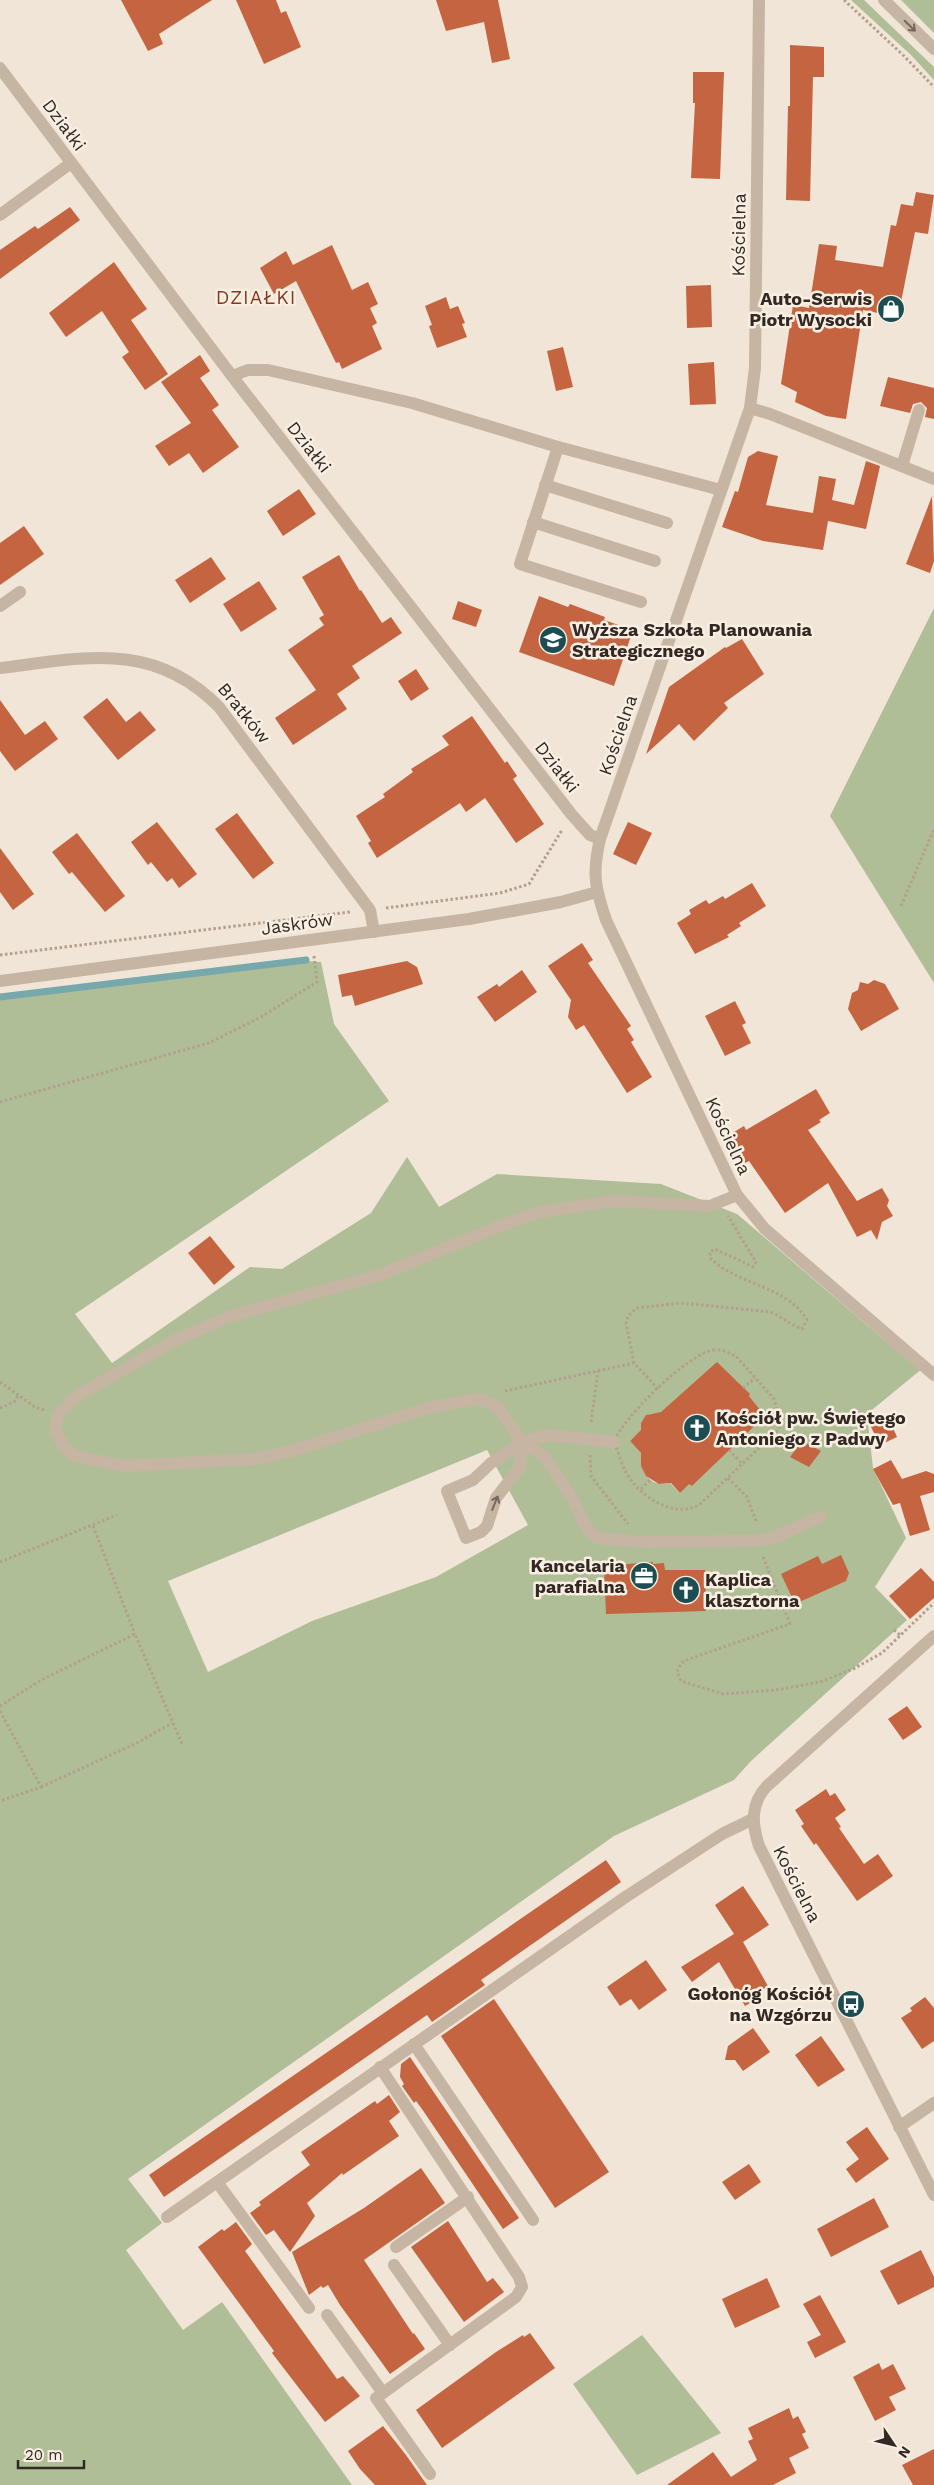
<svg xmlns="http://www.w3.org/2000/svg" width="934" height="2485" viewBox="0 0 934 2485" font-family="'Work Sans',sans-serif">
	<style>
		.green { fill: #b0be97; fill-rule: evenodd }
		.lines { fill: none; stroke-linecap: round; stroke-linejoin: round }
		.stream { stroke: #76a8ac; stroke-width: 7 }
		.building { fill: #c46440 }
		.path { stroke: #b39f8d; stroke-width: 3; stroke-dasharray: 2.5 2.5; stroke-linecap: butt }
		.minor { stroke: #c7b5a3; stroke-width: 12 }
		.oneway { stroke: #75685e }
		.labels { text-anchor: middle; stroke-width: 5; stroke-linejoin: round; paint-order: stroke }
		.street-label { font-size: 18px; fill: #322925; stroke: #f8efe2 }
		.poi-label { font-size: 18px; font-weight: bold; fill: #322925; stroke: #f8efe2; text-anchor: end }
		.neighbourhood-label { font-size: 19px; letter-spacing: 1px; fill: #80391f; stroke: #f8efe2 }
	</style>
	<rect width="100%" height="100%" fill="#f0e5d6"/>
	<!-- green -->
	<g class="green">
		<polygon points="851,0 864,0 934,67 934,80 911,55"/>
		<polygon points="901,0 934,0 934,33"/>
		<polygon points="934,608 934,983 830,816"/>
		<path d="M 306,961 L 321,962 L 334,1024 L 389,1101 L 75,1314 L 112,1363 L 250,1267 L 282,1269 L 371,1213 L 407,1157 L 439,1207 L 497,1174 L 661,1184 L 737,1214 L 901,1354 L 923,1368 L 867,1414 L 873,1468 L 906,1538 L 875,1587 L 907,1620 L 751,1761 L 734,1780 L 614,1836 L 128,2179 L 162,2223 L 126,2250 L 183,2330 L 222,2302 L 352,2485 L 0,2485 L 0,995 ZM 736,1380 L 765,1416 L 692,1486 L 689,1483 L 680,1493 L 670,1483 C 650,1488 640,1472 642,1454 L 630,1441 L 642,1430 L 641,1423 L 649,1414 L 660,1413 ZM 487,1450 L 528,1525 L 436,1577 L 312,1621 L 208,1672 L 168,1581 Z"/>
		<polygon points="642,2335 721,2433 637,2475 573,2384"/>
	</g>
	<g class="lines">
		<!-- stream -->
		<polyline class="stream" points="0,997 306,960"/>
	</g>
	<!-- building -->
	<g class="building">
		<polygon points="121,0 212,0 159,34 163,44 148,51"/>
		<polygon points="236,0 276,0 281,13 286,11 301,47 264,64"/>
		<polygon points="436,0 498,0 510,59 492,63 484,22 446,31"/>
		<polygon points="790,45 824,47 824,77 813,77 810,201 786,200 788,106 790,106"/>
		<polygon points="693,72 724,72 720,179 691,178 695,103 693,103"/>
		<polygon points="916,192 934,195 928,234 915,232 898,317 863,310 846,419 826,416 795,402 797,392 781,384 793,305 809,308 819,244 837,246 835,260 883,267 891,225 896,226 901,204 913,206"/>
		<polygon points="70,207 80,220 0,279 0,250 35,226 38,229"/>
		<polygon points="332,245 352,290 368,282 378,304 370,308 377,323 372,326 382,349 342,369 339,362 336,363 296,281 274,294 260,268 286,251 293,265"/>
		<polygon points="114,262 147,309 131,320 168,374 145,390 122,357 129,352 102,311 66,337 49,313"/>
		<polygon points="711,285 712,327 687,328 686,286"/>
		<polygon points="446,297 450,309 458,306 465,323 462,324 467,337 437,348 429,326 432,325 425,306"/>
		<polygon points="563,347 573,387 556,391 547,351"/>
		<polygon points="200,355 210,371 200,378 219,405 212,410 239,447 203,473 189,453 169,466 155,446 191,423 161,382"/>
		<polygon points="714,362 716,404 690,405 688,364"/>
		<polygon points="888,377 934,388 934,419 925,417 927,408 921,402 913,404 910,413 880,406"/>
		<polygon points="758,451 778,456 766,505 813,513 819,476 836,479 832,500 854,505 866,461 880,466 866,529 828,521 823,550 763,541 722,527 735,491 738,492 748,457"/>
		<polygon points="299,489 316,514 283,536 267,511"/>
		<polygon points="932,496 934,561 930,573 906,564"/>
		<polygon points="24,526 44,554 0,585 0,543"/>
		<polygon points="339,555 360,591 361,590 382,623 391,617 402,633 352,666 360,678 337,694 347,709 293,745 275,718 316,690 288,650 324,625 319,618 324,615 302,577"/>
		<polygon points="211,557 226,579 190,603 175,580"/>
		<polygon points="259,581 277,609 241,632 223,604"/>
		<polygon points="539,596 568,607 570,604 605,617 604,620 633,630 614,686 519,652"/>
		<polygon points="458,601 482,610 476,627 452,619"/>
		<polygon points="742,639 764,674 724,703 728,708 694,741 679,724 646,754 669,687 725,647 726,648"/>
		<polygon points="416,669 429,689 411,701 398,681"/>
		<polygon points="107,698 126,722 140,711 156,730 118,760 83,717"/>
		<polygon points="0,700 25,735 45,721 58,739 15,771 0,751"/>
		<polygon points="472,716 505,763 507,761 517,776 513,779 544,824 516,843 485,798 466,812 460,803 377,858 368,843 371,841 356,816 385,797 383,794 413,772 411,769 449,745 442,736"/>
		<polygon points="237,813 274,863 253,879 215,829"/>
		<polygon points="157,822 197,874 179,888 172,878 167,882 151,862 148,865 131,842"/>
		<polygon points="628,822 652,833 636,865 613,854"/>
		<polygon points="77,833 125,896 105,912 72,872 69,874 52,852"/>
		<polygon points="0,848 34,894 13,910 0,892"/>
		<polygon points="752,883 766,906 739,923 741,926 727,935 729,937 695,954 677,923 691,914 689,910 706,900 709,904 723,896 725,899"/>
		<polygon points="582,943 593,960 588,963 631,1026 627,1029 634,1040 631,1042 652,1077 627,1093 584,1025 576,1030 568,1017 571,1000 548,966"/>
		<polygon points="407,961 417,967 423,984 355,1006 352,995 342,997 338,975"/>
		<polygon points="522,970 537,992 495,1022 477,997 497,984 499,987"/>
		<polygon points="874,980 885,984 899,1009 861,1031 848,1009 852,993 858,990 860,982 868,984"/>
		<polygon points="735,1001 746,1023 742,1025 751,1043 725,1056 705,1016"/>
		<polygon points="816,1089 830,1113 819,1120 821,1122 808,1130 857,1201 882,1188 889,1200 887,1206 893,1216 882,1222 877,1240 871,1230 857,1237 828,1183 785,1213 749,1161 745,1163 729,1135 744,1126 746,1130"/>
		<polygon points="210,1236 235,1267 214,1285 188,1253"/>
		<polygon points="717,1362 750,1394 749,1396 765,1416 692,1486 689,1484 680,1493 671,1483 659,1484 646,1476 641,1466 641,1453 630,1441 641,1430 641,1423 646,1415 661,1412"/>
		<polygon points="889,1419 897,1437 880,1445 871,1427"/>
		<polygon points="802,1441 821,1451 809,1467 790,1457"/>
		<polygon points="891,1460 902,1479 926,1471 934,1474 934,1492 920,1496 930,1530 910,1536 900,1503 893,1505 873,1469"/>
		<polygon points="841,1555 849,1573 846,1581 795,1604 781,1574 818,1556 822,1564"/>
		<polygon points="653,1562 653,1564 664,1563 665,1570 705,1570 706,1611 606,1614 604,1566"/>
		<polygon points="921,1568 934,1582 934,1598 910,1619 889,1596"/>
		<polygon points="907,1706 922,1727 903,1740 888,1719"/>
		<polygon points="826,1789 830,1796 835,1793 846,1810 835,1818 841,1827 839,1828 864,1864 878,1854 893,1876 857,1901 816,1843 814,1845 801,1826 804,1824 795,1810"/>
		<polygon points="606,1860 621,1882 481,1980 485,1985 432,2022 427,2015 164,2197 149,2175"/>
		<polygon points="743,1886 769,1925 743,1942 768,1986 759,1992 761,1997 745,2006 719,1962 692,1982 681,1967 734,1934 715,1905"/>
		<polygon points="646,1960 667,1990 639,2010 631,1999 620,2006 607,1987"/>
		<polygon points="925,1997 934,2008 934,2041 922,2049 901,2018 912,2011 910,2008"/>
		<polygon points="494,1999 609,2172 555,2208 441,2036"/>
		<polygon points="753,2028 770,2052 743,2071 735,2060 725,2060 728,2046"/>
		<polygon points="821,2036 845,2070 818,2087 795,2055"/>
		<polygon points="410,2057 519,2218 503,2229 422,2109 416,2101 414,2103 402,2086 404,2084 400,2077 401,2064"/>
		<polygon points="389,2095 400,2112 389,2121 399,2136 343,2175 342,2173 307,2203 315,2216 290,2252 274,2230 266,2235 250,2213 261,2205 259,2202 310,2165 301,2152 375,2101 377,2104"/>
		<polygon points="867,2127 889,2159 856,2183 846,2169 859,2159 846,2142"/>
		<polygon points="749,2164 761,2182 735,2200 722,2182"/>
		<polygon points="421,2168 445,2203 364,2260 413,2334 414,2333 425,2349 390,2374 340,2305 328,2285 323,2288 321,2286 309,2295 292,2252 364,2208"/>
		<polygon points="874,2198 889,2227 831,2257 817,2229"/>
		<polygon points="448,2221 487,2282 493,2278 504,2292 464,2322 411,2247"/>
		<polygon points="236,2222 252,2244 245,2251 337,2379 343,2376 360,2396 325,2422 272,2353 274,2351 198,2247 222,2229 224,2231"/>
		<polygon points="921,2250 934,2277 934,2287 898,2305 880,2271"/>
		<polygon points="767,2278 780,2307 735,2328 722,2299"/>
		<polygon points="820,2295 846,2342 815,2358 807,2342 821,2335 803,2304"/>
		<polygon points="530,2333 555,2368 442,2448 416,2410 496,2352 523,2335 524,2337"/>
		<polygon points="879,2363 882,2370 893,2364 906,2389 889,2397 896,2410 875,2421 853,2377"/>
		<polygon points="789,2408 793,2419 798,2416 806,2432 802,2434 809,2448 789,2458 796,2473 773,2485 667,2485 713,2452 731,2477 757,2460 748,2441 753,2439 748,2428"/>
		<polygon points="383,2426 406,2455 427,2485 375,2485 360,2469 348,2451"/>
		<polygon points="934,2449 934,2485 913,2485 902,2465"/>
	</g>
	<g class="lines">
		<!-- path -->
		<g class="path">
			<polyline points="844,0 903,55 934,87"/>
			<polyline points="901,906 934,829"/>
			<polyline points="386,908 500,893 529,884 562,830"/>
			<polyline points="0,955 350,912"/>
			<polyline points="0,1102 209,1043 261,1017 317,982 314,956"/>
			<path d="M 713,1350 L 722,1350 L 736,1356 L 774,1399 L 781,1420 L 779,1429 L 699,1505 C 672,1519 638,1495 625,1471 C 621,1462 618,1451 614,1442 C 624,1416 687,1355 713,1350 Z"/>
			<polyline points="0,1382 35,1407 44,1410"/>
			<polyline points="743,1388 755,1378"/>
			<path d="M 658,1389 L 634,1363 L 626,1323 L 628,1316 L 637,1308 L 680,1303 L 770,1312 C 782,1316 790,1325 802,1329 L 807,1320 C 788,1286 737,1285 710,1258 L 710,1252 L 715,1249 L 753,1267 L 756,1262 L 728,1216"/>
			<polyline points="505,1391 634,1363"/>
			<polyline points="0,1408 14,1402 18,1396"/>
			<polyline points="591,1422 598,1371"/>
			<polyline points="729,1450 743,1465"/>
			<polyline points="590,1455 591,1476 628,1524"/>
			<polyline points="728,1478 747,1497 757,1523"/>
			<polyline points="641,1489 650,1480"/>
			<polyline points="93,1526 135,1634"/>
			<polyline points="763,1557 790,1624 689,1659 681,1663 677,1672 681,1681 723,1694 776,1690 820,1682 853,1669 882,1653 934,1603"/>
			<polyline points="0,1562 117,1515"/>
			<polyline points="894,1630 901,1636"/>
			<polyline points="0,1706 43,1679 135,1634 182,1744"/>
			<polyline points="0,1711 41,1787 0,1801"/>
			<polyline points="41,1787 137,1743 172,1723"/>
		</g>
		<!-- minor -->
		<g class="minor">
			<path d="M 759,0 L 755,368 L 750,408 L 600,839 C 592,874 595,887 606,920 L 737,1195 L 765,1229 L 934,1375"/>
			<polyline points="884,0 934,49"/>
			<polyline points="0,68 232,376 572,815 590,835 600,839"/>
			<polyline points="0,215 71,163"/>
			<polyline points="232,376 248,370 268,370 412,403 558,447 721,490"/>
			<polyline points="750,408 770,414 934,479"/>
			<polyline points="558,447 520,564 641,602"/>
			<polyline points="902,466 919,410"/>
			<polyline points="545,485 667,523"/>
			<polyline points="533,522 655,561"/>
			<polyline points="0,606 20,592"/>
			<path d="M 0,668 C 84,658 153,640 219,707 L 370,910 L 374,932"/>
			<polyline points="0,981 469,919 561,902 597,892"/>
			<polyline points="737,1195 710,1206 614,1201 540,1212 505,1224 380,1275 228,1317 172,1342 75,1397 58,1415 55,1431 65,1448 75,1456 123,1466 255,1459 288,1452 432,1407 479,1399 498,1407 522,1442 545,1457 573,1500 587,1529 597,1538 642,1542 755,1541 773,1538 820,1517"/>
			<polyline points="522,1442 520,1467 496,1498 487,1526 481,1532 466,1538 447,1491 473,1480 491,1463 522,1442 549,1435 614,1442"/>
			<path d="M 934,1636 L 767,1786 C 750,1804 752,1824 759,1846 L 934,2195"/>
			<polyline points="414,2044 533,2220"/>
			<polyline points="380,2067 519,2277 522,2287 516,2297 376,2398 430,2474"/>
			<polyline points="899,2127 934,2103"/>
			<polyline points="217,2182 309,2308"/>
			<polyline points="167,2217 624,1898 722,1834 753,1819"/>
			<polyline points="396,2247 468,2197"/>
			<polyline points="394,2265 450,2345"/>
			<polyline points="327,2315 383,2393"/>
		</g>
	</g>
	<!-- one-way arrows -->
	<defs><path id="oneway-shaft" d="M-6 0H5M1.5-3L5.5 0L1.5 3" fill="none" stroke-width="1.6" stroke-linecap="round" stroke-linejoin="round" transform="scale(1.25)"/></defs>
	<g class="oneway">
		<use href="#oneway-shaft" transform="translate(910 26) rotate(44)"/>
		<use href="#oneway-shaft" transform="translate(495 1503) rotate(-68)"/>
	</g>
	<!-- icons -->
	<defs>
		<g id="shop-disc" transform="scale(1.4375)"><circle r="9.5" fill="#1b4d53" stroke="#f8efe2"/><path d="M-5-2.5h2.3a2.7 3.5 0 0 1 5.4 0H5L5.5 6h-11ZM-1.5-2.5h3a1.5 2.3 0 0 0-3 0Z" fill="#fff"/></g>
		<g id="university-disc" transform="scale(1.4375)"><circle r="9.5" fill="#1b4d53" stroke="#f8efe2"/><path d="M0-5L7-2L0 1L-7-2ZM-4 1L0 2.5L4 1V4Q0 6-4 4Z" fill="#fff"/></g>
		<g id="church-disc" transform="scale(1.4375)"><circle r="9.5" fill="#1b4d53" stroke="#f8efe2"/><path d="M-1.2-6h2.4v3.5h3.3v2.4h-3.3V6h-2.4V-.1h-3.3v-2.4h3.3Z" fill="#fff"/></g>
		<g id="office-disc" transform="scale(1.4375)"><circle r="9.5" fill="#1b4d53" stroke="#f8efe2"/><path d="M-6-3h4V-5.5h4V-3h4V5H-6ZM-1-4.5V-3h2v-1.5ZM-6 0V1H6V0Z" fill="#fff"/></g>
		<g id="bus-disc" transform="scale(1.4375)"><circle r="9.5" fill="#1b4d53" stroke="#f8efe2"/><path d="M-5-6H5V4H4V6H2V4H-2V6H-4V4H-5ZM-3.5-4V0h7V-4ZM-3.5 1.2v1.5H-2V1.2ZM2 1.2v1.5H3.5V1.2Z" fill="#fff"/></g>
	</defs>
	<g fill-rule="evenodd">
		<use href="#shop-disc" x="891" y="309"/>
		<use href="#university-disc" x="553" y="640"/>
		<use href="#church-disc" x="697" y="1428"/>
		<use href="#office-disc" x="644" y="1576"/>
		<use href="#church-disc" x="686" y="1590"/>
		<use href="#bus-disc" x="851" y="2004"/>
	</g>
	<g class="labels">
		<!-- street labels -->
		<g class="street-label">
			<text transform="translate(64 125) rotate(53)" y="6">Działki</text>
			<text transform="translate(739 235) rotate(-89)" y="6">Kościelna</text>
			<text transform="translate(309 447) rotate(52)" y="6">Działki</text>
			<text transform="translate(244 713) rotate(51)" y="6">Bratków</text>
			<text transform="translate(618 735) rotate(-71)" y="6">Kościelna</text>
			<text transform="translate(557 767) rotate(52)" y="6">Działki</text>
			<text transform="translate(297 924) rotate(-8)" y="6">Jaskrów</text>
			<text transform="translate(728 1136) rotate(65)" y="6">Kościelna</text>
			<text transform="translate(797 1884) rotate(63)" y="6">Kościelna</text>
		</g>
		<!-- poi labels -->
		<g class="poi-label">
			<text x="872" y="305">Auto-Serwis<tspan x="872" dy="21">Piotr Wysocki</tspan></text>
			<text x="572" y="636" text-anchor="start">Wyższa Szkoła Planowania<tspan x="572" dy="21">Strategicznego</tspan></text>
			<text x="716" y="1424" text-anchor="start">Kościół pw. Świętego<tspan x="716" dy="21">Antoniego z Padwy</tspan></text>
			<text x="625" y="1572">Kancelaria<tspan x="625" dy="21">parafialna</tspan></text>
			<text x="705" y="1586" text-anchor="start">Kaplica<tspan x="705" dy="21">klasztorna</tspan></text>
			<text x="832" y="2000">Gołonóg Kościół<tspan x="832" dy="21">na Wzgórzu</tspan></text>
		</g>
		<!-- neighbourhood labels -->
		<g class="neighbourhood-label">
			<text x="256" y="304">DZIAŁKI</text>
		</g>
	</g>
	<!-- north arrow -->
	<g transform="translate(894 2445) rotate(125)" stroke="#f8efe2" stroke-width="4" paint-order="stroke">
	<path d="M0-4L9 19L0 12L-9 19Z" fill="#322925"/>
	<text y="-8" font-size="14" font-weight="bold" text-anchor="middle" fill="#322925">N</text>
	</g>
	<!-- scale -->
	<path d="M18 2460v8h66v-8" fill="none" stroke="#322925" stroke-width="2.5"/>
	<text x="25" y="2460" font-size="15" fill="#322925" stroke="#f8efe2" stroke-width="4" paint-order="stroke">20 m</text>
</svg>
